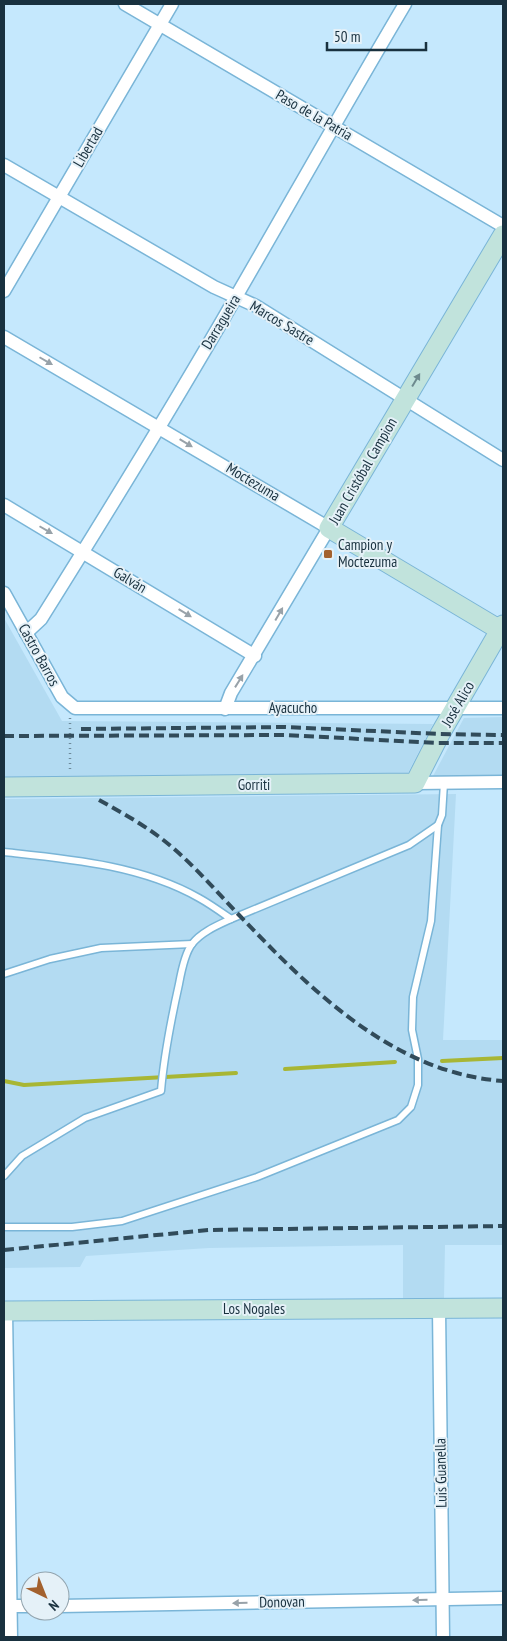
<svg xmlns="http://www.w3.org/2000/svg" width="507" height="1641" viewBox="0 0 507 1641" font-family="'PT Sans Narrow',sans-serif">
	<style>
		.built { fill: #b3dbf2 }
		.lines { fill: none; stroke-linecap: round; stroke-linejoin: round }
		.stream { stroke: #a8b634; stroke-width: 4 }
		.lane-casing { stroke: #7ab5d7; stroke-width: 9 }
		.street-casing { stroke: #7ab5d7; stroke-width: 15 }
		.secondary-casing { stroke: #7ab5d7; stroke-width: 21 }
		.path { stroke: #6d8a9b; stroke-width: 2.5; stroke-dasharray: 1 4; stroke-linecap: butt }
		.lane { stroke: #fff; stroke-width: 6 }
		.street { stroke: #fff; stroke-width: 12 }
		.secondary { stroke: #c1e3dc; stroke-width: 19 }
		.rail { stroke: #314b5a; stroke-width: 4; stroke-dasharray: 10 5; stroke-linecap: butt }
		.oneway { fill: #98a2a9 }
		.oneway2 { fill: #6d8a8e }
		.poi-dot { fill: #a3612e; stroke: #e5f1f8; stroke-width: 2 }
		.labels { text-anchor: middle; stroke-width: 4; stroke-linejoin: round; paint-order: stroke }
		.street-label { font-size: 15px; fill: #19313f; stroke: #e5f1f8 }
		.poi-label { font-size: 15px; fill: #19313f; stroke: #e5f1f8; text-anchor: start }
	</style>
	<rect width="100%" height="100%" fill="#c5e8fd"/>
	<!-- built -->
	<g class="built">
		<polygon points="4,618 62,721 433,724 408,773 4,778"/>
		<polygon points="503,717 503,775 433,776 464,718"/>
		<polygon points="456,794 443,1040 503,1040 503,1245 445,1245 444,1298 403,1298 403,1245 209,1248 86,1256 80,1267 4,1268 4,799"/>
	</g>
	<g class="lines">
		<!-- stream -->
		<g class="stream">
			<polyline points="442,1061 503,1058"/>
			<polyline points="285,1069 395,1062"/>
			<polyline points="4,1081 24,1085 236,1073"/>
		</g>
		<!-- lane casing -->
		<g class="lane-casing">
			<g id="lane">
				<path d="M 4,852 C 69,859 141,865 199,898 C 210,904 221,912 231,919 C 218,925 201,932 192,944 C 185,953 181,973 179,984 C 171,1020 164,1055 161,1091 L 85,1118 L 22,1156 L 4,1176"/>
				<polyline points="231,919 409,845 438,825 442,815 444,783"/>
				<polyline points="4,974 50,959 101,948 192,944"/>
				<polyline points="4,1227 72,1227 122,1221 257,1177 398,1120 411,1107 418,1085 418,1059 412,1030 413,997 431,921 438,825"/>
			</g>
		</g>
		<!-- street casing -->
		<g class="street-casing">
			<g id="street">
				<polyline points="125,4 503,226"/>
				<polyline points="4,165 214,287 256,306 503,460"/>
				<polyline points="4,291 172,4"/>
				<polyline points="4,337 329,528 231,693 225,709"/>
				<polyline points="4,505 255,656"/>
				<polyline points="4,593 62,697 75,708 503,708"/>
				<path d="M 26,633 L 41,619 C 108,512 174,405 237,295 C 293,198 348,100 405,4"/>
				<polyline points="415,783 503,782"/>
				<polyline points="439,1309 443,1637"/>
				<polyline points="6,1311 11,1637"/>
				<polyline points="4,1606 30,1606"/>
				<polyline points="60,1606 503,1598"/>
			</g>
		</g>
		<!-- secondary casing -->
		<g class="secondary-casing">
			<g id="secondary">
				<polyline points="500,630 329,528 503,235"/>
				<polyline points="4,787 415,783 440,734 503,625"/>
				<polyline points="4,1311 503,1308"/>
			</g>
		</g>
		<!-- path -->
		<polyline class="path" points="70,718 70,772"/>
		<!-- lane -->
		<use href="#lane" class="lane"/>
		<!-- street -->
		<use href="#street" class="street"/>
		<!-- secondary -->
		<use href="#secondary" class="secondary"/>
		<!-- rail -->
		<g class="rail">
			<polyline points="81,729 285,727 440,734 503,735"/>
			<polyline points="4,736 285,735 437,743 503,743"/>
			<path d="M 99,800 C 119,811 139,822 158,836 C 188,858 213,888 239,915 C 311,990 393,1073 503,1081"/>
			<polyline points="4,1250 208,1230 503,1226"/>
		</g>
	</g>
	<!-- one-way arrows -->
	<defs><path id="oneway-solid" d="M-6-.8H1V-3.2L6.5 0L1 3.2V.8H-6Z" transform="scale(1.25)"/></defs>
	<g class="oneway">
		<use href="#oneway-solid" transform="translate(46 361) rotate(30)"/>
		<use href="#oneway-solid" transform="translate(186 443) rotate(31)"/>
		<use href="#oneway-solid" transform="translate(46 530) rotate(30)"/>
		<use href="#oneway-solid" transform="translate(185 613) rotate(31)"/>
		<use href="#oneway-solid" transform="translate(279 614) rotate(-60)"/>
		<use href="#oneway-solid" transform="translate(239 681) rotate(-58)"/>
		<use href="#oneway-solid" transform="translate(420 1600) rotate(179)"/>
		<use href="#oneway-solid" transform="translate(240 1603) rotate(179)"/>
	</g>
	<use class="oneway2" href="#oneway-solid" transform="translate(416 380) rotate(-59)"/>
	<!-- markers -->
	<rect class="poi-dot" x="323" y="549" width="10" height="10" rx="2.5"/>
	<g class="labels">
		<!-- street labels -->
		<g class="street-label">
			<text transform="translate(314 115) rotate(30)" y="5">Paso de la Patria</text>
			<text transform="translate(88 147) rotate(-60)" y="5">Libertad</text>
			<text transform="translate(221 322) rotate(-59)" y="5">Darragueira</text>
			<text transform="translate(282 323) rotate(31)" y="5">Marcos Sastre</text>
			<text transform="translate(363 471) rotate(-60)" y="5">Juan Cristóbal Campion</text>
			<text transform="translate(253 482) rotate(31)" y="5">Moctezuma</text>
			<text transform="translate(130 580) rotate(31)" y="5">Galván</text>
			<text transform="translate(39 655) rotate(61)" y="5">Castro Barros</text>
			<text transform="translate(458 704) rotate(-60)" y="5">José Alico</text>
			<text x="293" y="713">Ayacucho</text>
			<text x="254" y="790">Gorriti</text>
			<text x="254" y="1314">Los Nogales</text>
			<text transform="translate(441 1473) rotate(-91)" y="5">Luis Guanella</text>
			<text transform="translate(282 1602) rotate(-1)" y="5">Donovan</text>
		</g>
		<!-- poi labels -->
		<g class="poi-label">
			<text x="338" y="550">Campion y<tspan x="338" dy="17">Moctezuma</tspan></text>
		</g>
	</g>
	<!-- border -->
	<rect width="507" height="1641" fill="none" stroke="#19313f" stroke-width="10"/>
	<!-- north arrow -->
	<g transform="translate(45 1596) rotate(137)"><circle r="24" fill="#e5f1f8" stroke="#93a4ae"/>
	<path d="M0-4L9 19L0 12L-9 19Z" fill="#a3612e"/>
	<text y="-8" font-size="14" font-weight="bold" text-anchor="middle" fill="#19313f">N</text>
	</g>
	<!-- scale -->
	<path d="M327 42v8h99v-8" fill="none" stroke="#19313f" stroke-width="2.5"/>
	<text x="334" y="42" font-size="15" fill="#19313f" stroke="#e5f1f8" stroke-width="4" paint-order="stroke">50 m</text>
</svg>
